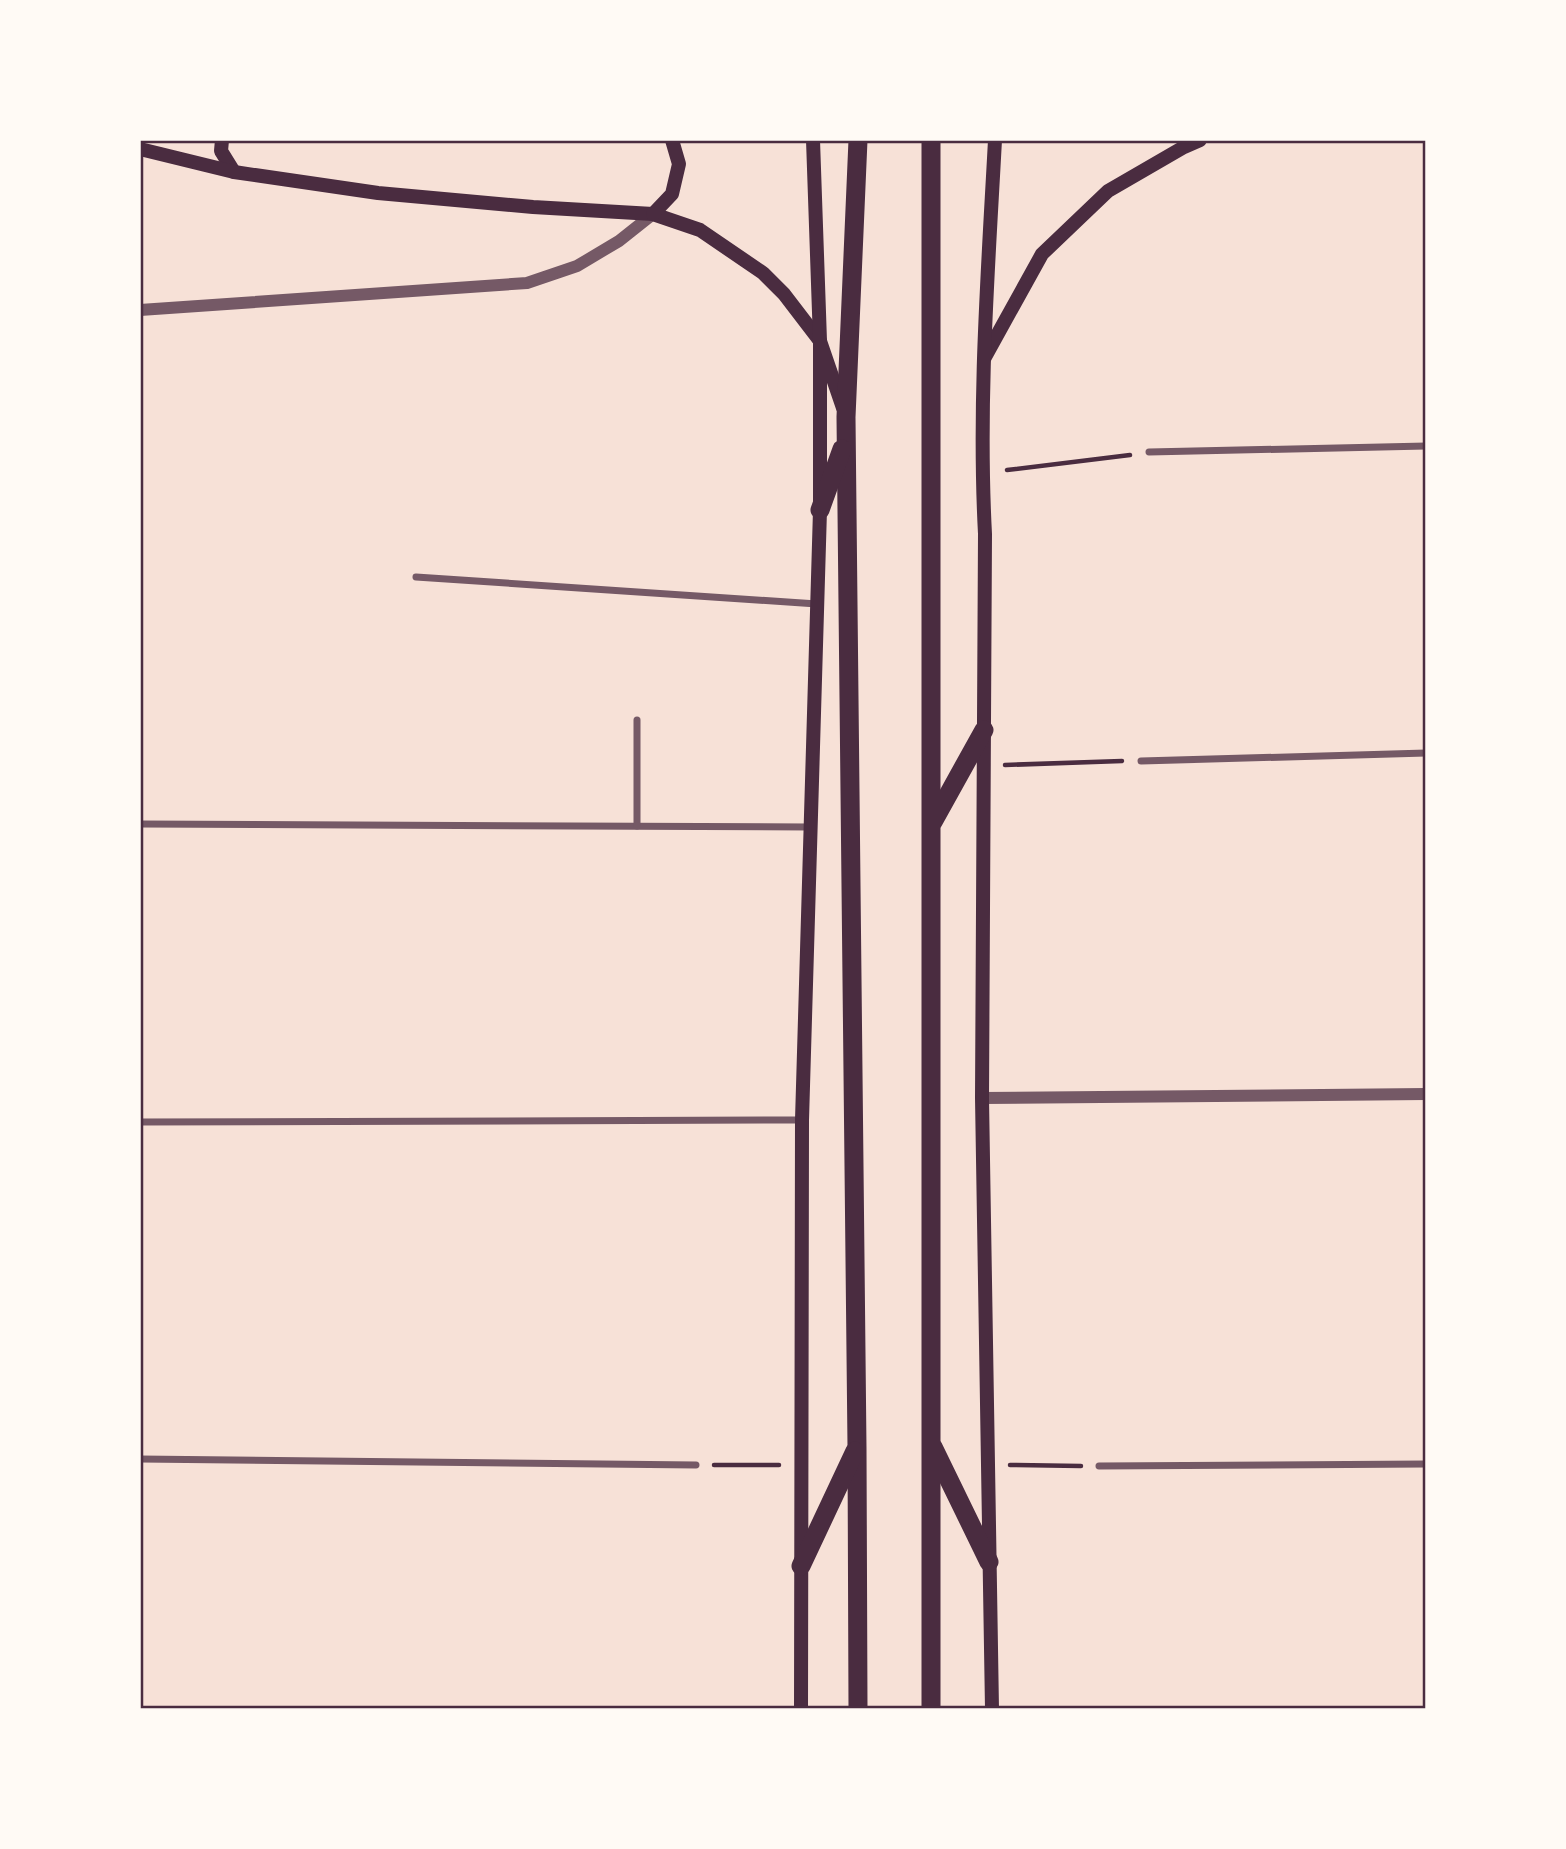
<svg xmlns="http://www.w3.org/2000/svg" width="1566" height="1849" viewBox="0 0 1566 1849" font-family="Mulish,sans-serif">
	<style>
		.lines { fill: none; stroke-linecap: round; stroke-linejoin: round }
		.path { stroke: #4a2c40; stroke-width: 4.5 }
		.minor { stroke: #755966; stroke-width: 7 }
		.tertiary { stroke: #755966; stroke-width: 12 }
		.secondary { stroke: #4a2c40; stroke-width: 14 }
		.trunk { stroke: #4a2c40; stroke-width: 19 }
		.neatline { fill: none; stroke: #4a2c40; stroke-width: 2.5 }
	</style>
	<rect width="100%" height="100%" fill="#f7e1d7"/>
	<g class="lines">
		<!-- path -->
		<g class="path">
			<polyline points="1007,470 1130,455"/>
			<polyline points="1005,765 1122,761"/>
			<polyline points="714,1465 779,1465"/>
			<polyline points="1010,1465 1081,1466"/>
		</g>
		<!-- minor -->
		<g class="minor">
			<polyline points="1149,452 1426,446"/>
			<polyline points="416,577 817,604"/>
			<polyline points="1141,761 1426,753"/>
			<polyline points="140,824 810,827"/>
			<polyline points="637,826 637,720"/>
			<polyline points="140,1122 801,1120"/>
			<polyline points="140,1459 696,1465"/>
			<polyline points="1099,1466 1426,1464"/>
		</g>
		<!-- tertiary -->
		<g class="tertiary">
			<polyline points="140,310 527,283 577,266 619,241 653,214"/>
			<polyline points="982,1098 1426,1094"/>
		</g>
		<!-- secondary -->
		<g class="secondary">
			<polyline points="222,140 221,151 234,172"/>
			<polyline points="140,149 234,172 378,193 533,207 653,214 700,230 763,273 784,294 820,341 843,408"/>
			<polyline points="653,214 672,194 679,164 672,140"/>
			<polyline points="985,357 1042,254 1108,191 1184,147 1200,140"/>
			<polyline points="801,1709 802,1120 820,510 820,341 813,140"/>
			<path d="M 992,1709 L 982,1098 L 985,534 C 978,403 988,271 995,140"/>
		</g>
		<!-- trunk -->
		<g class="trunk">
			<polyline points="858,140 846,417 857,1447 858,1709"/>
			<polyline points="820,510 842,449"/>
			<polyline points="933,822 984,730"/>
			<polyline points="933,1447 989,1562"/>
			<polyline points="801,1566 855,1451"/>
			<polyline points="931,1709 931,140"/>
		</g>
	</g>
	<!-- border -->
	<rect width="1566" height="1849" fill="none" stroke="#fffaf5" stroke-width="284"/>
	<rect x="142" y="142" width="1282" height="1565" class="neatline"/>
</svg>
